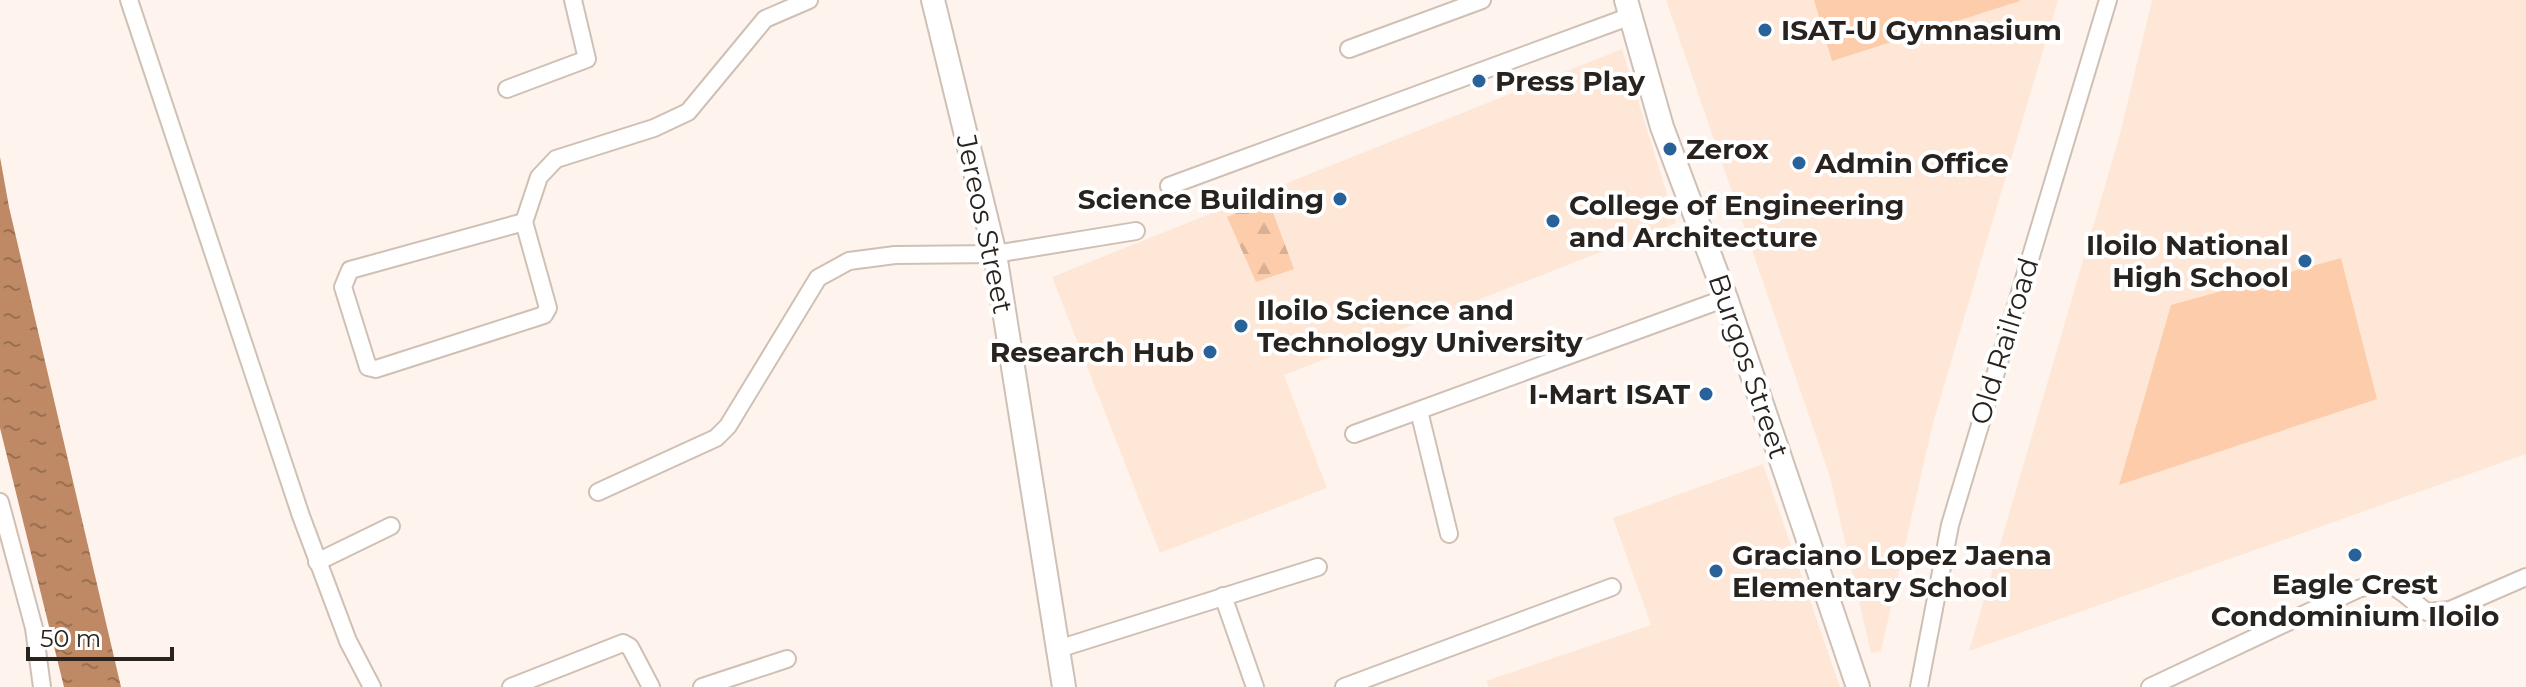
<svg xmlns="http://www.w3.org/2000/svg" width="2526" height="687" viewBox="0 0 2526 687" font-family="Montserrat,sans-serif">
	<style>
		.built { fill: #fee7d7 }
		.forest { fill: url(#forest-firs) }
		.garden { fill: #fdcdab }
		.water { fill: url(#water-ripples) }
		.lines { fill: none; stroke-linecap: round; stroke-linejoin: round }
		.street-casing { stroke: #cfc0b5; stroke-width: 20 }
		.secondary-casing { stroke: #cfc0b5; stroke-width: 26 }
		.street { stroke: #fff; stroke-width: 16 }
		.secondary { stroke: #fff; stroke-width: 22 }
		.poi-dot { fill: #296199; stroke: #fff; stroke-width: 3 }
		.labels { text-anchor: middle; stroke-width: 8; stroke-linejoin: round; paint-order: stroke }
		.poi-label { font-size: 28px; font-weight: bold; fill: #29231f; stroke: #fff; text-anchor: start }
		.street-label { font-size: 28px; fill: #29231f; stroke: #fff }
	</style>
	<defs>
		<pattern id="forest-firs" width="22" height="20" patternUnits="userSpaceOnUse" patternTransform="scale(2)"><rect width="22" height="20" fill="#fdcdab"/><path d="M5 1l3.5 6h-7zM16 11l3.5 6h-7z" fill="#d9b093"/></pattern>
		<pattern id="water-ripples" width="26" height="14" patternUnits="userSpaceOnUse" patternTransform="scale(2)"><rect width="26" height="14" fill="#be8964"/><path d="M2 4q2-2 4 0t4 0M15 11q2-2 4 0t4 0" fill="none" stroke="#9a7052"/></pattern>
	</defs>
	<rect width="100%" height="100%" fill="#fef4ed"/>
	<!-- built -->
	<g class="built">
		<polygon points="1666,0 2058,0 1933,423 1881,651 1871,653 1830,477"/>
		<polygon points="2152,0 2526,0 2526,454 1969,651 2120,134"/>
		<polygon points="1622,49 1676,223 1284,375 1327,488 1160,553 1052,277"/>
		<polygon points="1763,464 1840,687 1489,687 1486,681 1651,625 1613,518"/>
	</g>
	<!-- forest -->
	<polygon class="forest" points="1268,199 1294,269 1256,282 1227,217"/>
	<!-- garden -->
	<g class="garden">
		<polygon points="1814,0 2020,0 2020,1 1832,61"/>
		<polygon points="2341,258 2377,399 2119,485 2171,305"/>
	</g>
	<!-- water -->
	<polygon class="water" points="0,157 9,207 121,687 64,687 0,428"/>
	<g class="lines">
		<!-- street casing -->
		<g class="street-casing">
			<g id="street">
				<polyline points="129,0 301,516 348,641 372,687"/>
				<polyline points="1349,49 1482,0"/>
				<polyline points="507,89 587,59 573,0"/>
				<polyline points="1169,186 1631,16"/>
				<polyline points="524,222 350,270 343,287 368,367 376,369 544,315 548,308 524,222 539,177 556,159 654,128 688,112 765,19 809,0"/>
				<polyline points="1419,411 1449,534"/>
				<polyline points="1354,434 1726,298"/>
				<polyline points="598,492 716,438 728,426 818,278 849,261 895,255 995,254 1136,231"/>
				<polyline points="0,502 34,628 42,687"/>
				<polyline points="317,562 391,526"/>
				<polyline points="1223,596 1255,687"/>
				<polyline points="1058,649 1318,567"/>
				<polyline points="511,687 623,643 630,647 651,687"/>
				<polyline points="702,687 787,659"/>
				<polyline points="1344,687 1612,587"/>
				<polyline points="1919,687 1950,525 2108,0"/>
				<path d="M 2150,687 L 2358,589 C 2397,578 2397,590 2427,612 L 2450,610 L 2526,577"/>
			</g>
		</g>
		<!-- secondary casing -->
		<g class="secondary-casing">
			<g id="secondary">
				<polyline points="933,0 995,254 1064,687"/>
				<polyline points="1626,0 1662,127 1726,298 1858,687"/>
			</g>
		</g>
		<!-- street -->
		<use href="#street" class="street"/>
		<!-- secondary -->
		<use href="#secondary" class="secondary"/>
	</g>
	<!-- markers -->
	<g class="poi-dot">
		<circle cx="1765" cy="30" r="8"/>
		<circle cx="1479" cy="81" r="8"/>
		<circle cx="1670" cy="149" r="8"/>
		<circle cx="1799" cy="163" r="8"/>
		<circle cx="1340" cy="199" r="8"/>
		<circle cx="1553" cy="221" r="8"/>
		<circle cx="2305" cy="261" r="8"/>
		<circle cx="1241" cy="326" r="8"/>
		<circle cx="1210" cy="352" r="8"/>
		<circle cx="1706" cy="394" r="8"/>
		<circle cx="2355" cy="555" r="8"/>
		<circle cx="1716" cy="571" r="8"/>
	</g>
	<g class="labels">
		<!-- poi labels -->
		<g class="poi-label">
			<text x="1781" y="40">ISAT-U Gymnasium</text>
			<text x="1495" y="91">Press Play</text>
			<text x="1686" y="159">Zerox</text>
			<text x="1815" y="173">Admin Office</text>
			<text x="1324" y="209" text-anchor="end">Science Building</text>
			<text x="1569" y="215">College of Engineering<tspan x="1569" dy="32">and Architecture</tspan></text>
			<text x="2289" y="255" text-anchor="end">Iloilo National<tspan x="2289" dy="32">High School</tspan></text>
			<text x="1257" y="320">Iloilo Science and<tspan x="1257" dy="32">Technology University</tspan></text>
			<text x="1194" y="362" text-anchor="end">Research Hub</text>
			<text x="1690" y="404" text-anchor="end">I-Mart ISAT</text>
			<text x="1732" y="565">Graciano Lopez Jaena<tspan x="1732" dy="32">Elementary School</tspan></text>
			<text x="2355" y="594" text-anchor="middle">Eagle Crest<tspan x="2355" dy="32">Condominium Iloilo</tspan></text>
		</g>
		<!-- street labels -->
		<g class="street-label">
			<text transform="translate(985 224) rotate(78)" y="10">Jereos Street</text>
			<text transform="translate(2004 341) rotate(-73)" y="10">Old Railroad</text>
			<text transform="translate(1749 366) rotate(71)" y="10">Burgos Street</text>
		</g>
	</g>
	<!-- scale -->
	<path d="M28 647v12h144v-12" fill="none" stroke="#29231f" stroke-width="4"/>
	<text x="40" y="647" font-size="24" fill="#29231f" stroke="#ffffff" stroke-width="6" paint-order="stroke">50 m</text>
</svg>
